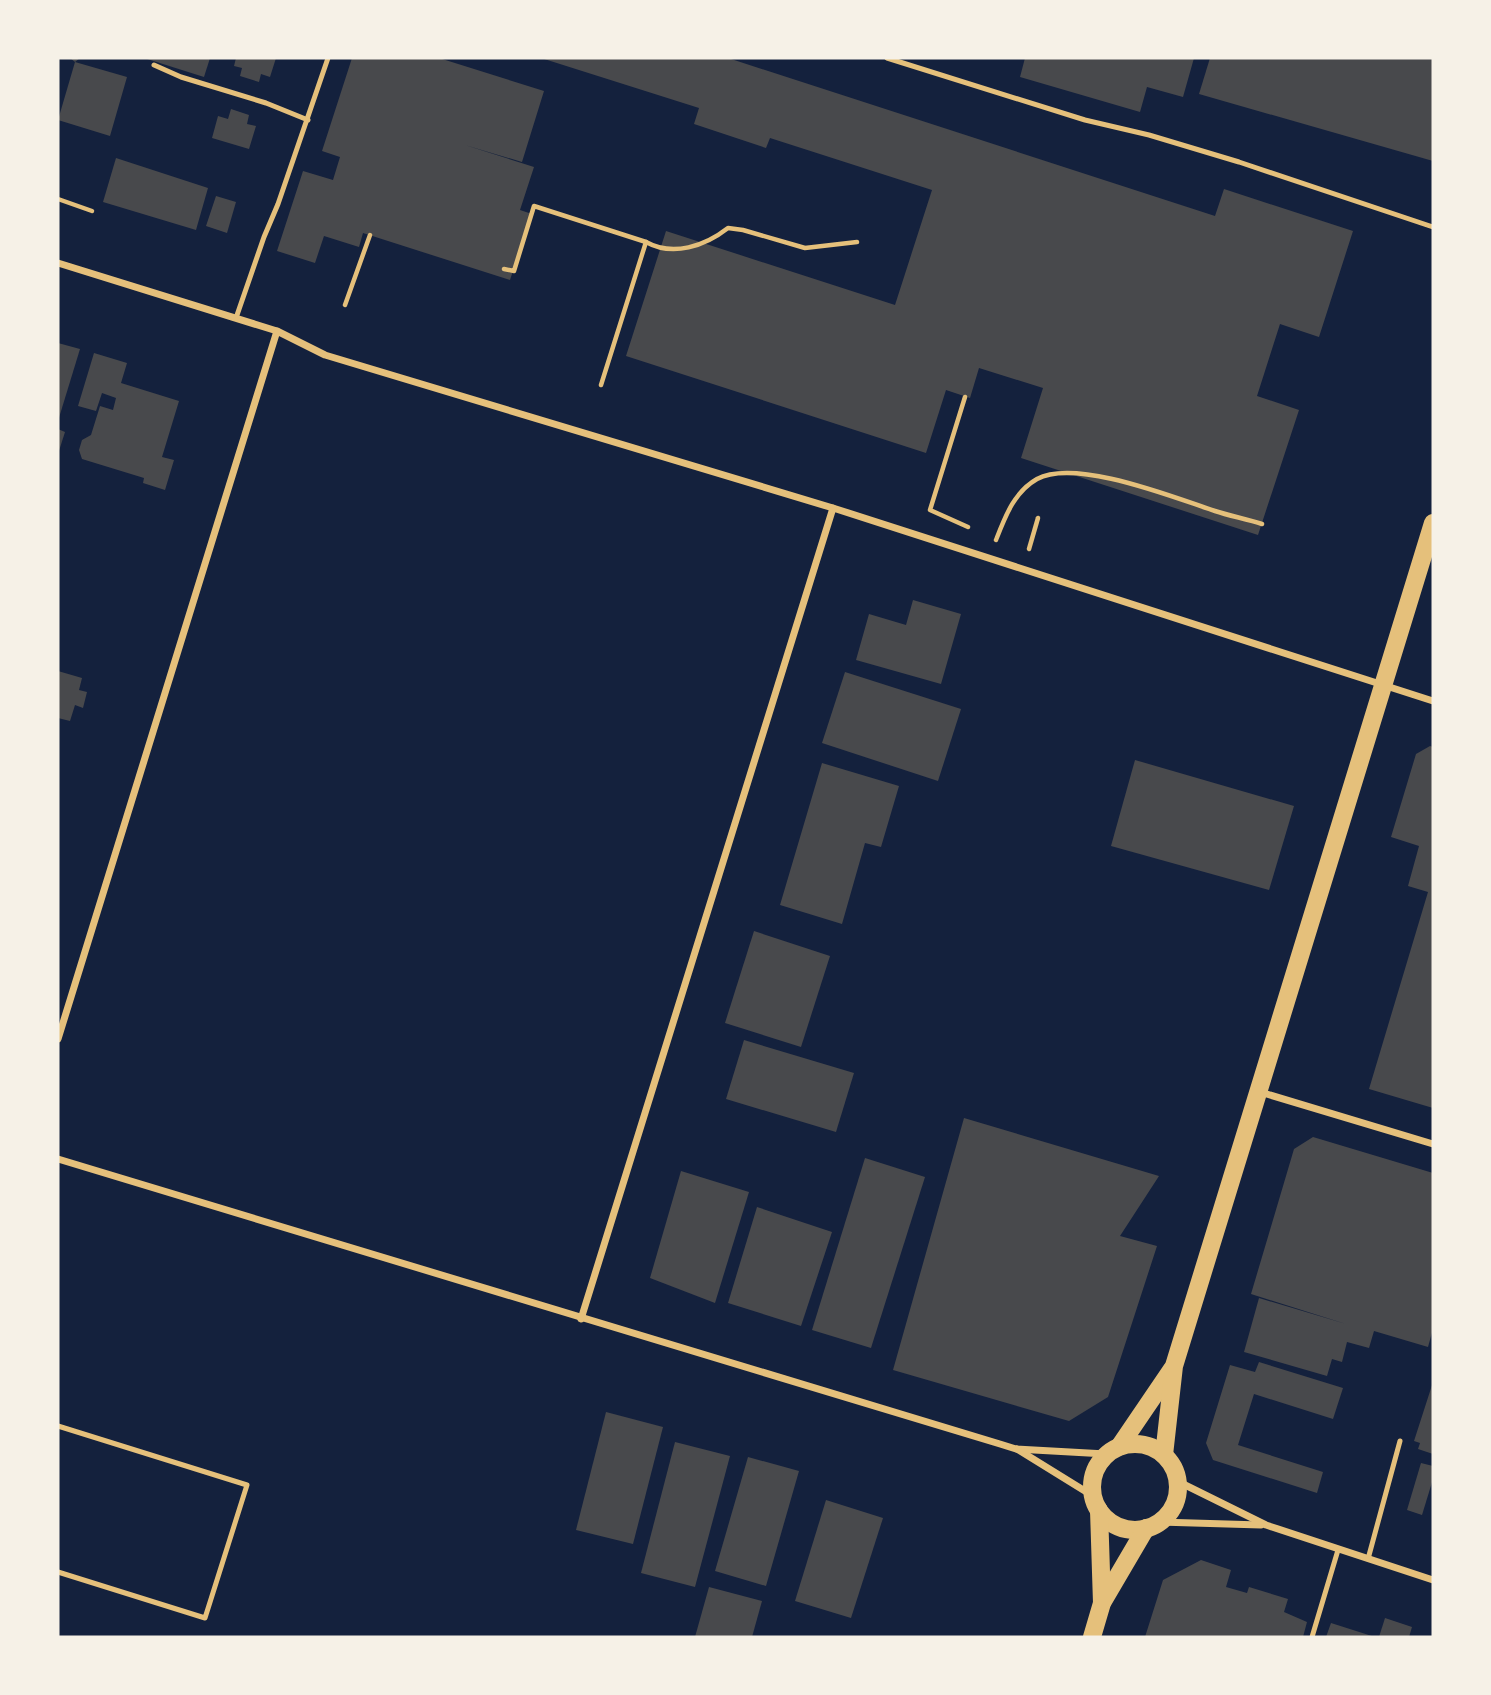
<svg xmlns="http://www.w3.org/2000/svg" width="1491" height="1695" viewBox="0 0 1491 1695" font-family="Overpass,sans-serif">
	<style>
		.building { fill: #48494c }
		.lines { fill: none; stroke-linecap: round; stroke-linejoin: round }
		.path { stroke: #e5c07b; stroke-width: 4.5 }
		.service { stroke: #e5c07b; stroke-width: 5 }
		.minor { stroke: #e5c07b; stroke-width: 7 }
		.primary { stroke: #e5c07b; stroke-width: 18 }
	</style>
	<rect width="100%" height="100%" fill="#14213d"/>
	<!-- building -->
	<g class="building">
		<polygon points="70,58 80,58 75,62 127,77 110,136 58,120 75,62"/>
		<polygon points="144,58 210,58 204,77"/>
		<polygon points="236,58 276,58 270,77 261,74 259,82 240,76 242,68 234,66"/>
		<polygon points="352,58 439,58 544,91 522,162 465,145 534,167 520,210 532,214 510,280 363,233 359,247 324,236 315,263 277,251 303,171 333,180 340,157 322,151"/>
		<polygon points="541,58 728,58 1215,216 1224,189 1353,231 1319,337 1280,324 1257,396 1299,410 1258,535 1021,458 1043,388 979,368 970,398 946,390 926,453 626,356 666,231 895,305 932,190 770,138 766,148 694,124 699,108"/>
		<polygon points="1025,58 1194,58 1183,97 1147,87 1140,112 1020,77"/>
		<polygon points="1210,58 1433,58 1433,161 1199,94"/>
		<polygon points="231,109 249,115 247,124 256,126 249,149 212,138 218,116 228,119"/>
		<polygon points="116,158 208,188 196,230 103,202"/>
		<polygon points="216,196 236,202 227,233 206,226"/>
		<polygon points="58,343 80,349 58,421"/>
		<polygon points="94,353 127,363 121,383 179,401 162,457 174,460 165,490 143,483 144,478 82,459 79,450 82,440 91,435 100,406 113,410 116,398 102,393 96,411 78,406"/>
		<polygon points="58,429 65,432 58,454"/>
		<polygon points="913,600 961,614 941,684 856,660 869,614 906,625"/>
		<polygon points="58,671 82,678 79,690 87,692 83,708 75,705 70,721 58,718"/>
		<polygon points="845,672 961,709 938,781 822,743"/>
		<polygon points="1430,746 1433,747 1433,1108 1369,1089 1428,892 1408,886 1419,846 1391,837 1416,754"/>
		<polygon points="1135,760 1294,806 1269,890 1111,846"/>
		<polygon points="822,763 899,786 881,847 865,843 842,924 780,905"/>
		<polygon points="754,931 830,956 801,1047 725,1023"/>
		<polygon points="744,1040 854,1073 836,1132 726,1099"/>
		<polygon points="964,1118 1159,1176 1120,1236 1157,1246 1108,1397 1069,1421 893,1370"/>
		<polygon points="1313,1137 1433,1173 1433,1329 1428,1347 1374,1331 1369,1348 1347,1342 1342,1362 1332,1359 1327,1376 1244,1352 1259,1298 1346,1324 1251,1294 1294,1149"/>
		<polygon points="865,1158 925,1177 871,1348 812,1330"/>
		<polygon points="681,1171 749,1192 715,1303 650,1278"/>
		<polygon points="757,1207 832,1232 801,1326 728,1303"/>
		<polygon points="1259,1362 1343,1388 1333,1419 1254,1394 1238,1445 1323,1472 1317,1493 1213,1460 1206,1443 1230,1365 1255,1372"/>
		<polygon points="1433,1382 1433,1454 1418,1449 1420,1443 1414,1441"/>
		<polygon points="606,1412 663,1427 633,1544 576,1530"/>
		<polygon points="675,1442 730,1456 695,1587 641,1573"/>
		<polygon points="748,1457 799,1471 766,1586 715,1571"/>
		<polygon points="1421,1463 1433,1466 1433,1479 1422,1515 1407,1510"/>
		<polygon points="826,1500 883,1518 851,1618 795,1601"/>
		<polygon points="1201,1560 1231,1570 1226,1587 1247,1593 1249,1587 1288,1599 1284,1612 1307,1622 1303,1637 1145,1637 1163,1580"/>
		<polygon points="709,1587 762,1601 752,1637 695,1637"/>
		<polygon points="1385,1618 1412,1627 1409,1637 1379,1637"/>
		<polygon points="1331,1623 1375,1637 1326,1637"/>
	</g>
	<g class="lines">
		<!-- path -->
		<g class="path">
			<polyline points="58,199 92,211"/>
			<path d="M 504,269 L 514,271 L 534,206 L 646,242 C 673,257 705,246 728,228 L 743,230 L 805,248 L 857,242"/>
			<polyline points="345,305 370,235"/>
			<polyline points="601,385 646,242"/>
			<polyline points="965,397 930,510 968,527"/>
			<path d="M 996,540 C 1005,517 1014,492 1037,479 C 1076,458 1175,498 1215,511 C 1230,516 1247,519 1262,524"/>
			<polyline points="1029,549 1038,518"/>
		</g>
		<!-- service -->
		<g class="service">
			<polyline points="887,58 1085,120 1149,135 1239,162 1433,227"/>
			<polyline points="154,65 181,77 266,103 308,120"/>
			<polyline points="236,318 264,237 278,204 328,58"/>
			<polyline points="58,1426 247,1485 205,1618 58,1572"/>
			<polyline points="1368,1559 1400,1441"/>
			<polyline points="1312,1637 1338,1550"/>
		</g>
		<!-- minor -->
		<g class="minor">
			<polyline points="58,263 277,331 325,355 833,508 1433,701"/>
			<polyline points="58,1039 277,331"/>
			<polyline points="1260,1092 1433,1144"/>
			<polyline points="58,1159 1000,1444 1016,1449 1106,1454"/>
			<polyline points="581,1319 833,508"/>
			<polyline points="1017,1449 1093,1496"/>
			<polyline points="1177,1481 1266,1525 1433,1580"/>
			<polyline points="1159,1522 1261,1525"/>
		</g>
		<!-- primary -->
		<g class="primary">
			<circle cx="1135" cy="1487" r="43"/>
			<polyline points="1119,1447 1172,1369"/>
			<polyline points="1164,1455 1174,1366 1433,523"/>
			<polyline points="1099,1510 1102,1603"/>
			<polyline points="1092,1637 1102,1603 1146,1528"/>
		</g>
	</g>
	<!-- border -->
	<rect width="1491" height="1695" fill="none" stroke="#f6f1e7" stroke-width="119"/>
</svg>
